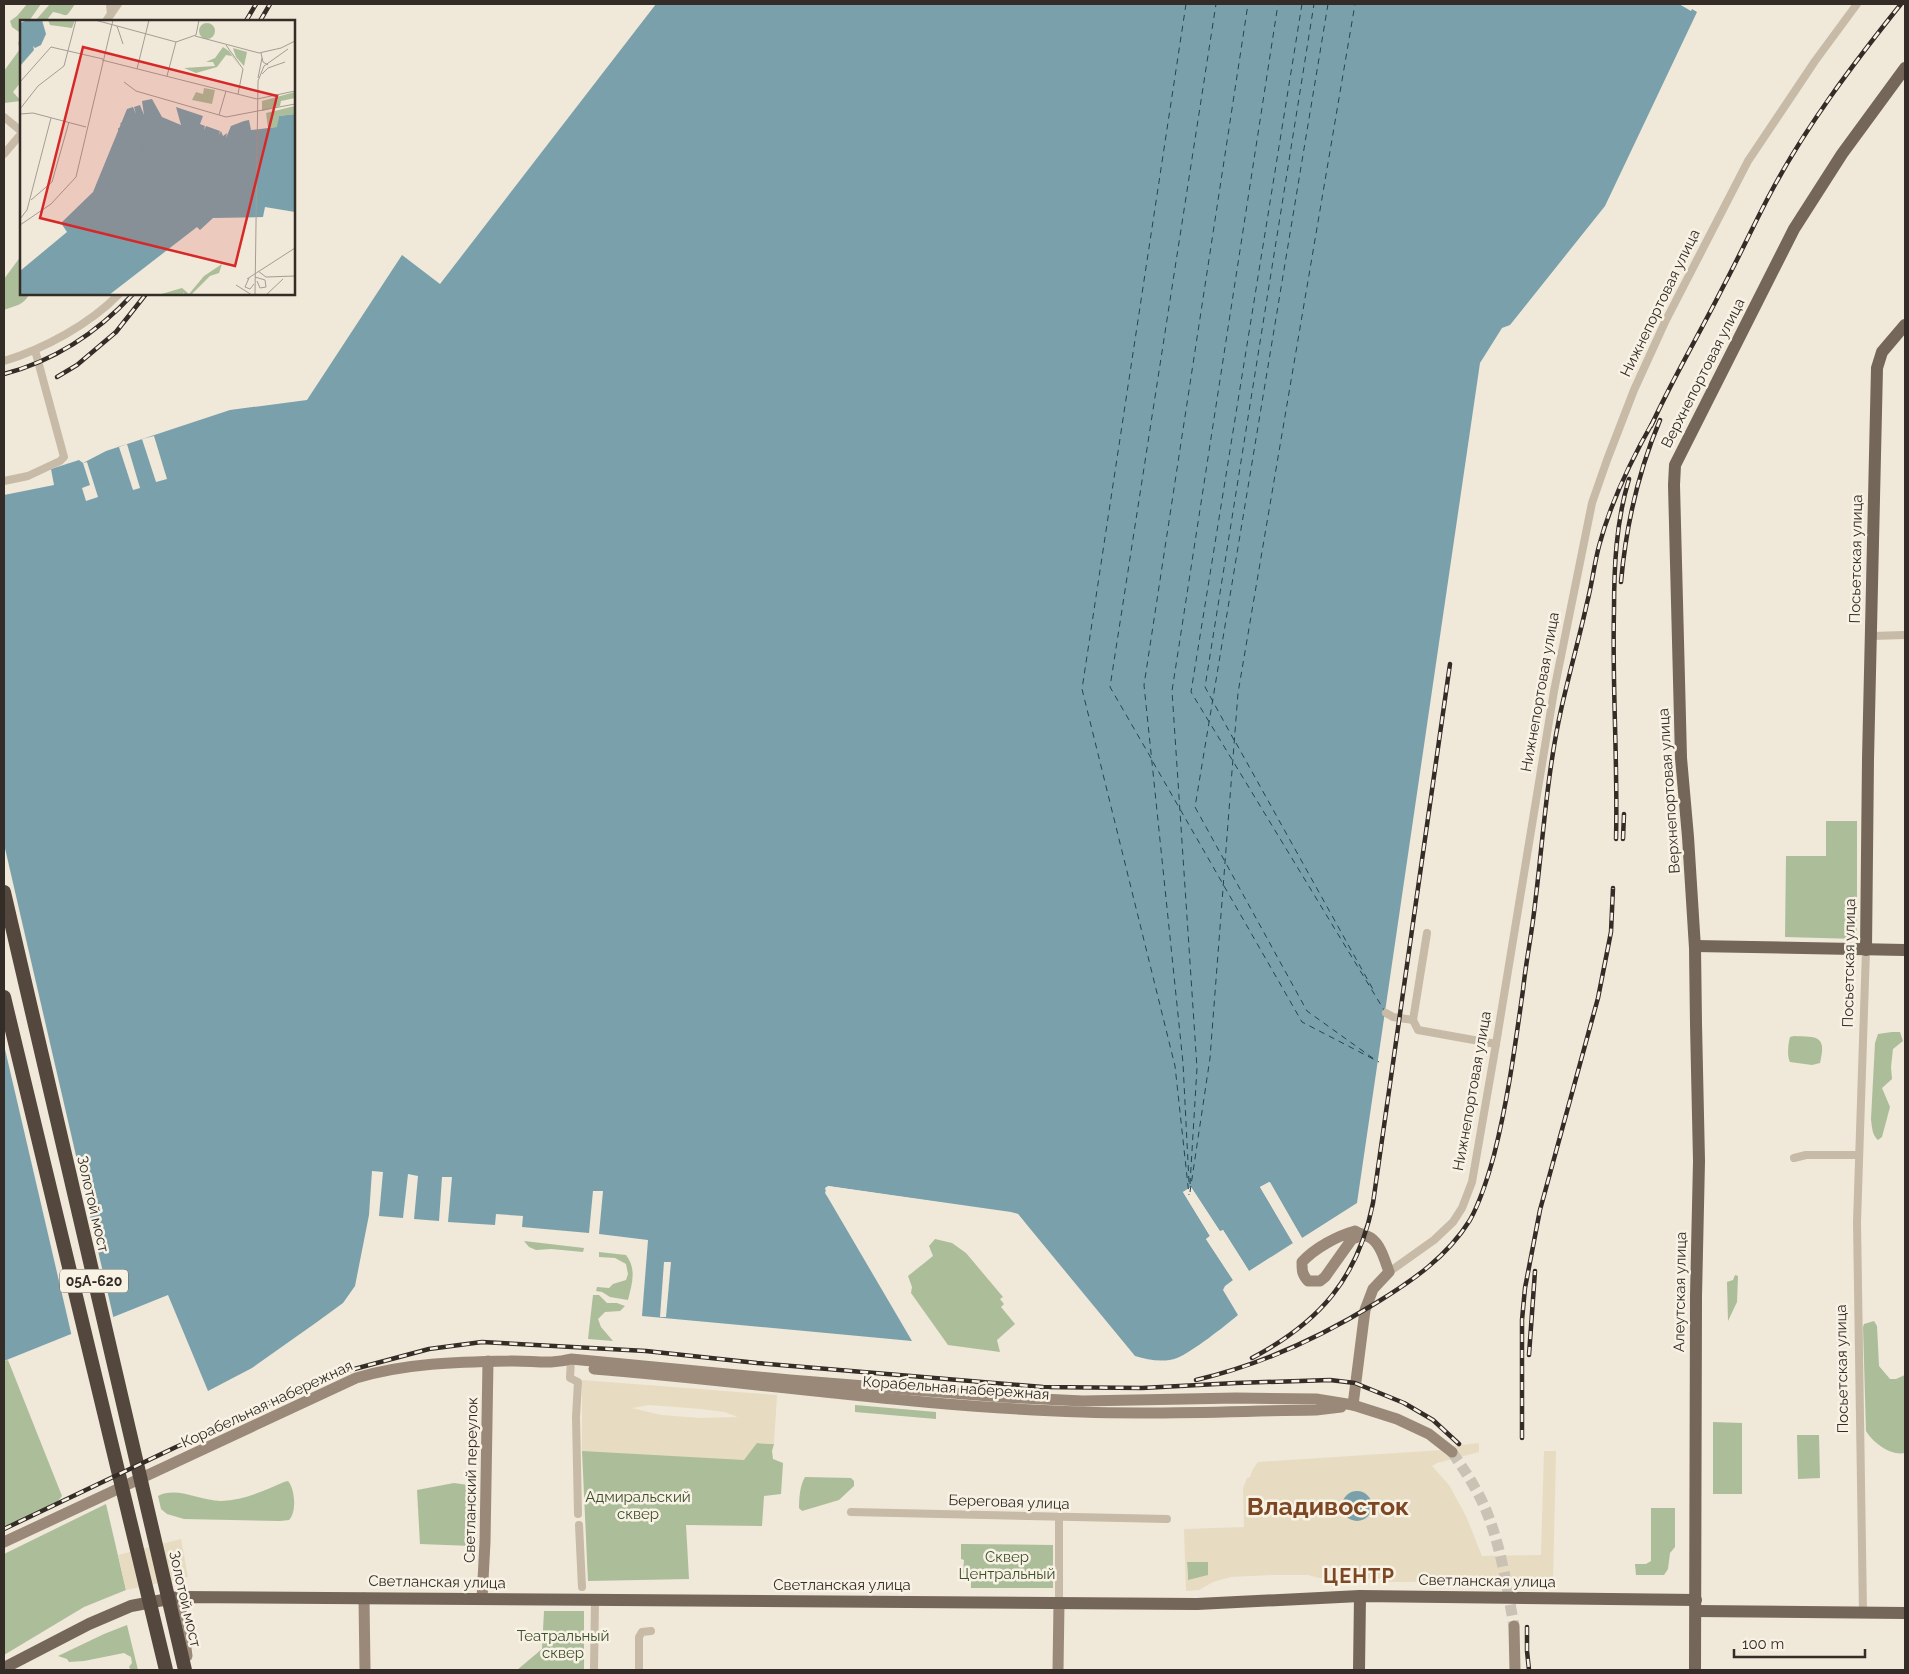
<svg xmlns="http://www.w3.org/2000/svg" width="1909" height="1674" viewBox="0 0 1909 1674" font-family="Raleway,sans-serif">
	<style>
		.green { fill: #acbd9a }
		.plaza { fill: #e7dcc1; fill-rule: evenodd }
		.water { fill: #7aa1ab }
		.pier { fill: #f0e8d9 }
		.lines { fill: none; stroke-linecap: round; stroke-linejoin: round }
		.ferry { stroke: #1f4752; stroke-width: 1; stroke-dasharray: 6 5; stroke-linecap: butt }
		.secondary-tunnel { stroke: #cac2b5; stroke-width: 11; stroke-dasharray: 11 5.5; stroke-linecap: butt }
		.street { stroke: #c7baa6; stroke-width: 8 }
		.secondary { stroke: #9a8978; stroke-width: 11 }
		.primary { stroke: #746658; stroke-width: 12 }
		.highway { stroke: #54483e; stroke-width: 14 }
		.rail-casing { stroke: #332c27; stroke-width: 4.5 }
		.rail { stroke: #f8f2e5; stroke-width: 2.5; stroke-dasharray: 8; stroke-linecap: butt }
		.labels { text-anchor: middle; stroke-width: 5; stroke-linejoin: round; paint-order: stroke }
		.shield { fill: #f8f2e5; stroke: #6e6760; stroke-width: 1 }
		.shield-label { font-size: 14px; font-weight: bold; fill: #332c27 }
		.street-label { font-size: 15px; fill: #332c27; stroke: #f8f2e5 }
		.park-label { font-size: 15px; fill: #3d502c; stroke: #f8f2e5 }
		.district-label { font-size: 20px; font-weight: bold; letter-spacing: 1px; fill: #7d4724; stroke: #f8f2e5 }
		.town-label { font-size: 25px; font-weight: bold; fill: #7d4724; stroke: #f8f2e5 }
		.inset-river { fill: none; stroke: #7aa1ab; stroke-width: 2.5 }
		.inset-road { fill: none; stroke: #a49d92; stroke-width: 1 }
		.view { fill: #d62828; fill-opacity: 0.15; stroke: #d62828; stroke-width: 2.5 }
		.inset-edge { fill: none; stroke: #332c27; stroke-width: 2.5 }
	</style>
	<rect width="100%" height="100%" fill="#f0e8d9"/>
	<!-- green -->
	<g class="green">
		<polygon points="27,4 41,4 29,21 21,21 21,31 19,32 12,27 10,21 17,16"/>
		<path d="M 50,4 L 75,4 C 64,20 69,15 53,12 L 46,21 L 35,21 Z"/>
		<polygon points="21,38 21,82 13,92 21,101 4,103 4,71 20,49 18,43"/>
		<path d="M 21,256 L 21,294 L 29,294 C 25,305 14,306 4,310 L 4,279 Z"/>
		<polygon points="1826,821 1857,821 1857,939 1785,937 1786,856 1826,856"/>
		<path d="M 1892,1032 L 1900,1032 L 1903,1041 L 1893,1049 L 1891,1067 L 1892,1079 L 1882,1088 L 1890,1107 L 1882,1137 L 1878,1140 C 1872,1135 1872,1127 1871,1119 L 1875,1043 L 1878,1034 Z"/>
		<path d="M 1794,1036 C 1817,1037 1827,1035 1820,1063 L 1812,1065 L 1790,1062 C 1787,1057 1788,1044 1790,1037 Z"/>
		<polygon points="935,1239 952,1243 966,1253 1003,1297 1000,1299 1004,1304 1001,1307 1015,1324 997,1340 1000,1352 948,1345 911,1293 912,1287 908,1276 933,1256 929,1246"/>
		<polygon points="524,1241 584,1248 583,1252 551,1249 536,1250 529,1247"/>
		<path d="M 599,1252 L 626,1255 C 637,1269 632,1284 628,1300 L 610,1297 L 602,1292 L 596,1291 L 597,1287 L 609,1288 L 613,1284 L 626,1280 L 628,1274 L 626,1264 L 615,1258 L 599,1257 Z"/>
		<polygon points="1735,1275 1738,1276 1737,1302 1728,1321 1727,1282 1733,1280"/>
		<polygon points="593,1295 599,1295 607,1303 617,1303 625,1306 620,1311 605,1312 598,1319 601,1327 613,1341 588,1339"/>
		<path d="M 1874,1321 L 1877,1326 L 1879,1366 L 1890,1379 L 1896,1379 L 1905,1375 L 1905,1453 C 1891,1456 1873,1443 1866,1431 L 1863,1327 L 1864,1324 Z"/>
		<polygon points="8,1360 62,1496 57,1502 4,1527 4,1361"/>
		<polygon points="855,1405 936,1412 936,1419 855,1412"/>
		<polygon points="1713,1422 1742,1423 1742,1494 1713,1494"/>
		<polygon points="1797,1435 1819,1435 1820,1478 1798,1479"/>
		<polygon points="757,1443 774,1444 772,1451 773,1459 783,1463 781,1494 764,1496 762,1526 686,1525 689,1579 588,1581 582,1451 609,1451"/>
		<path d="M 805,1477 L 851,1478 L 854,1481 L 854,1486 L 839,1500 L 802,1511 L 799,1508 C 799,1498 800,1485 805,1477 Z"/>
		<path d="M 288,1481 C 295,1489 297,1512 289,1520 L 280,1521 L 184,1519 L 167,1514 L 161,1509 L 158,1496 C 177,1486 200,1501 221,1501 C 244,1500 264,1491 284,1482 Z"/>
		<polygon points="454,1483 475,1486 472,1546 420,1544 417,1490"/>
		<polygon points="106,1504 126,1590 84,1607 4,1655 4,1554"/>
		<polygon points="1651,1508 1675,1508 1675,1547 1670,1553 1668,1569 1664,1575 1636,1575 1635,1564 1646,1564 1651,1561"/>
		<polygon points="961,1544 1053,1545 1053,1588 971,1588 971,1574 963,1573 964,1560 961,1559"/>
		<polygon points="1187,1562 1208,1562 1208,1576 1188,1581"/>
		<polygon points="544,1611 584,1611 584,1670 517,1670 542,1649"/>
		<polygon points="127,1625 138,1670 131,1670 129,1667 132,1663 131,1657 124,1653 84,1661 69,1662 67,1659 58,1656 104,1634"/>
	</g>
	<!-- plaza -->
	<g class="plaza">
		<path d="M 582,1380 L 777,1395 L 774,1444 L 757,1443 L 744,1460 L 582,1451 ZM 649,1405 L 701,1409 L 724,1412 L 738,1417 L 700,1418 L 661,1415 L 632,1408 Z"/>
		<path d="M 1479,1443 L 1479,1452 L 1437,1463 L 1432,1466 L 1449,1485 L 1466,1516 L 1482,1556 L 1541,1555 L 1544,1451 L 1556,1451 L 1553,1581 L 1387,1582 L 1387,1579 L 1319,1578 L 1308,1575 L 1272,1575 L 1231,1577 L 1213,1582 L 1199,1590 L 1186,1591 L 1184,1529 L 1244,1527 L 1243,1488 L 1247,1478 L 1250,1477 L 1253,1469 L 1258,1462 L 1412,1452 L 1443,1450 L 1443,1447 ZM 1187,1562 L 1208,1562 L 1208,1575 L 1188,1580 Z"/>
		<polygon points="181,1539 188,1577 126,1590 118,1555"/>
	</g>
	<!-- water -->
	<g class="water">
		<path d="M 656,4 L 1679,4 L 1691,11 L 1692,9 L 1697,12 L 1605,206 L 1510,325 L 1502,328 L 1480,363 L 1357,1203 L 1302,1238 L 1270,1182 L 1260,1187 L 1293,1243 L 1249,1271 L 1223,1230 L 1220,1232 L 1191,1187 L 1183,1192 L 1210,1236 L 1206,1239 L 1233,1280 L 1225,1286 L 1223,1290 L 1238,1315 C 1225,1326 1192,1352 1177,1358 C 1164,1363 1148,1360 1135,1356 L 1018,1214 L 828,1186 L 825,1193 L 827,1196 L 912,1341 L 642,1316 L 648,1240 L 599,1234 L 603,1191 L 593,1191 L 589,1233 L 522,1227 L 523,1216 L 496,1214 L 495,1225 L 448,1222 L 452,1177 L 442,1177 L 439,1221 L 414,1219 L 418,1176 L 408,1174 L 403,1218 L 379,1216 L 383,1172 L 372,1171 L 369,1215 L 355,1286 L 343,1303 L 317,1322 L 252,1368 L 208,1391 L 168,1295 L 4,1361 L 4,495 L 54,485 L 51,469 L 79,460 L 83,463 L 106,451 L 230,410 L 307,400 L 402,255 L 440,284 Z"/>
		<circle cx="1357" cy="1506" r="15"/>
	</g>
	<!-- pier -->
	<g class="pier">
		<polygon points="154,436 167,479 156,482 142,439"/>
		<polygon points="127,444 140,488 133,490 119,447"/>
		<polygon points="87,462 98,497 86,501 82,488 90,485 83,463"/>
		<polygon points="4,844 114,1320 72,1337 4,1045"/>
		<polygon points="1269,1182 1302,1238 1300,1239 1268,1185 1264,1188 1296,1242 1293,1243 1260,1187"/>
		<polygon points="828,1186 1011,1212 1018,1214 1025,1223 1021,1222 1016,1216 1010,1214 828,1188 830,1197 827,1196 825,1188"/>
		<polygon points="1191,1187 1220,1231 1223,1230 1249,1271 1247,1272 1222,1234 1218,1233 1190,1191 1186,1193 1213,1235 1210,1239 1235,1279 1233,1280 1206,1239 1210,1236 1183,1192"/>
		<polygon points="664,1262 671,1262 666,1317 660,1317"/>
	</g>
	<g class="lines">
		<!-- ferry -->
		<g class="ferry">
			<polyline points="1186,4 1082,689 1175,1066 1189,1195"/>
			<polyline points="1302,4 1191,692 1384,1010"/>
			<polyline points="1328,4 1195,807 1307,1011 1374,1059"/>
			<polyline points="1234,740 1205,687 1314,4"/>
			<polyline points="1236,743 1375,993"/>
			<polyline points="1151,758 1110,687 1216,4"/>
			<polyline points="1153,762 1302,1022 1379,1062"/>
			<polyline points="1189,1182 1183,1063 1144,685 1248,4"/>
			<polyline points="1190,1184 1197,1068 1172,691 1278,4"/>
			<polyline points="1190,1192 1210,1058 1238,693 1355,4"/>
		</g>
		<!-- secondary-tunnel -->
		<path class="secondary-tunnel" d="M 1452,1452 C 1460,1464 1468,1475 1475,1488 C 1498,1527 1506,1581 1514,1626"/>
		<!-- street -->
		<g class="street">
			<polyline points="110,4 111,14"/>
			<polyline points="106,21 118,4"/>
			<polyline points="4,117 21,131"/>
			<polyline points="4,154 21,134"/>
			<path d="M 4,361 C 44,349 90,324 119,294"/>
			<polyline points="4,481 28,476 60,461 64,457 35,350"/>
			<polyline points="1872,636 1905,635"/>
			<polyline points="1427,933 1413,1020 1418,1030 1496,1044"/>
			<polyline points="1386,1013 1393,1017 1413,1020"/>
			<polyline points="1794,1158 1806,1155 1859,1155"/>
			<polyline points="1389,1272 1434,1240 1453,1222 1462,1208 1472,1182 1496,1044 1554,691 1592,503 1607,460 1634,390 1665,322 1748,161 1815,61 1857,4"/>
			<polyline points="571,1359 570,1378 578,1382 576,1417 578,1514"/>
			<polyline points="851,1512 1167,1519"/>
			<polyline points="579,1525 582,1587"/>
			<polyline points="1059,1603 1059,1517"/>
			<polyline points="1863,1613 1857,1222 1866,950"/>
			<polyline points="594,1670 595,1600"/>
			<polyline points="639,1670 639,1637 642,1632 651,1631"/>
		</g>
		<!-- secondary -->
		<g class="secondary">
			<path d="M 594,1369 C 757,1382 919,1407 1082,1412 C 1160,1415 1238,1411 1316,1410 L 1341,1407"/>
			<path d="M 1353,1405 L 1365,1310 L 1373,1289 L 1389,1272 C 1385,1261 1381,1245 1371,1238 C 1366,1235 1360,1234 1355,1231 C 1337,1236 1315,1248 1302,1262 C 1302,1271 1302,1274 1308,1281 L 1320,1281 L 1325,1277 L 1352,1239 L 1363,1235"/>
			<path d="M 4,1542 L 356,1378 C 406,1363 457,1362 509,1361 C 530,1360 551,1365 571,1359 L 790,1380 L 1002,1397 L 1083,1401 L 1236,1398 L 1316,1399 L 1353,1405 L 1397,1419 L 1429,1434 L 1452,1452"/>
			<polyline points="179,1597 187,1656"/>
			<polyline points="364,1598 365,1670"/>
			<polyline points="482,1599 485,1542 488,1361"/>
			<polyline points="1514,1626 1515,1670"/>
			<polyline points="1058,1670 1059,1603"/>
		</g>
		<!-- primary -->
		<g class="primary">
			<polyline points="1695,946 1905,950"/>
			<polyline points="1866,950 1868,759 1877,368 1882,352 1905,325"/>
			<polyline points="1696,1611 1905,1613"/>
			<polyline points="4,1668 89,1624 131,1606 179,1597 1197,1604 1360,1596 1696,1600"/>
			<polyline points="1359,1670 1360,1596"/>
			<polyline points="1695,1670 1696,1296 1699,1161 1696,1024 1695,948 1688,837 1681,758 1674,485 1675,465 1794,229 1842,154 1905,68"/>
		</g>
		<!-- highway -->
		<g class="highway">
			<polyline points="4,892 185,1670"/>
			<polyline points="4,997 166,1670"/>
		</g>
		<!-- rail casing -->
		<g class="rail-casing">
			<g id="rail">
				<polyline points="246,21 256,4"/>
				<polyline points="260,21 270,4"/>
				<path d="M 4,374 C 54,361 98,332 133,294"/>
				<polyline points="57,377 77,365 116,332 146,294"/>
				<path d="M 1651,426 C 1673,378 1700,333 1724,285 C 1740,255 1754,224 1770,194 C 1806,126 1853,64 1901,4"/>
				<path d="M 1621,582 C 1626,526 1638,472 1660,420"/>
				<path d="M 1616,839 C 1618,763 1612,687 1614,611 C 1614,567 1616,522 1629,479"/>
				<polyline points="1623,839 1624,814"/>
				<polyline points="1529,1355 1535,1271"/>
				<path d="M 1252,1358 C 1320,1322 1358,1278 1373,1203 L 1450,664"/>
				<path d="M 1196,1380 C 1261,1365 1319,1338 1376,1303 C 1412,1281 1447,1257 1470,1220 C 1481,1200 1488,1177 1494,1155 C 1508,1100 1515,1046 1523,990 C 1526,961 1532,933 1535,904 C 1543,840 1547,773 1561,710 C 1569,674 1579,639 1587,603 C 1592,584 1594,565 1599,546 C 1611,501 1631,460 1654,420"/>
				<polyline points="1522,1438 1522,1320 1525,1288 1540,1210 1598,998 1611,932 1613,888"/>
				<polyline points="4,1529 176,1447 220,1428 317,1379 429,1349 482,1342 646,1351 757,1363 1043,1387 1142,1388 1236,1383 1330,1380 1355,1383 1404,1403 1433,1420 1459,1444"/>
				<polyline points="1527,1627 1527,1651 1529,1670"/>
			</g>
		</g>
		<!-- rail -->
		<use href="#rail" class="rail"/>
	</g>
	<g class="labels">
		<!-- shield labels -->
		<rect class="shield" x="60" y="1269.5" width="68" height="23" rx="4"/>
		<g class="shield-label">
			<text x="94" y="1286">05А-620</text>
		</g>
		<!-- street labels -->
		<g class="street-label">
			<text transform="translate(1660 303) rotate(-64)" y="5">Нижнепортовая улица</text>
			<text transform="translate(1703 373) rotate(-63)" y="5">Верхнепортовая улица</text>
			<text transform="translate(1856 559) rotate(-89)" y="5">Посьетская улица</text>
			<text transform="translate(1540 692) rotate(-80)" y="5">Нижнепортовая улица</text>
			<text transform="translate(1669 791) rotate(-94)" y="5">Верхнепортовая улица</text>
			<text transform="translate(1849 963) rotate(-89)" y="5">Посьетская улица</text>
			<text transform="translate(1472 1091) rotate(-80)" y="5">Нижнепортовая улица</text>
			<text transform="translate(93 1204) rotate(77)" y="5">Золотой мост</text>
			<text transform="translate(1680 1292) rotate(-89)" y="5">Алеутская улица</text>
			<text transform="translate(1842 1369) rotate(-91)" y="5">Посьетская улица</text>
			<text transform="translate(956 1388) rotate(4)" y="5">Корабельная набережная</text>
			<text transform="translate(267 1404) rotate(-25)" y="5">Корабельная набережная</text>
			<text transform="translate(471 1480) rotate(-89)" y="5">Светланский переулок</text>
			<text transform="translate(1009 1502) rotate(2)" y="5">Береговая улица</text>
			<text transform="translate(1487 1581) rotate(1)" y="5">Светланская улица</text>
			<text transform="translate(437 1582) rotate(1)" y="5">Светланская улица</text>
			<text x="842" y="1590">Светланская улица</text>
			<text transform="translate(185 1599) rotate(77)" y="5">Золотой мост</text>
		</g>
		<!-- park labels -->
		<g class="park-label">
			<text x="638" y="1502">Адмиральский<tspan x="638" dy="17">сквер</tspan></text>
			<text x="1007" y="1562">Сквер<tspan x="1007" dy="17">Центральный</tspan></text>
			<text x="563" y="1641">Театральный<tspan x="563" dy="17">сквер</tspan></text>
		</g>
		<!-- district labels -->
		<g class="district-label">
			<text x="1359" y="1583">ЦЕНТР</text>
		</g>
		<!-- town labels -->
		<g class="town-label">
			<text x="1328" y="1515">Владивосток</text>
		</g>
	</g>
	<!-- overview -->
	<g transform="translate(20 20)">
		<rect width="275" height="275" fill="#f0e8d9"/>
		<path d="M 28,0 L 55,0 L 52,8 L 30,5 ZM179 11a8 8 0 1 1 16 0a8 8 0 1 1-16 0ZM 203,27 L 209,31 L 221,48 L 212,36 L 206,35 L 197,47 L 176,53 L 164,48 L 195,46 L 193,42 L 186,42 L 195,38 ZM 213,28 L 227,32 L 224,46 L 216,37 ZM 184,68 L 195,70 L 192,84 L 172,80 L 176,72 L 183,74 ZM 275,72 L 275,78 L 261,81 L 260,86 L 242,91 L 242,81 ZM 275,86 L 275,94 L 259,96 L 258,107 L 248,108 L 246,93 ZM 202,244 L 199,253 L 190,256 L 172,274 L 164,275 L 164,272 L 163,275 L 138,275 L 162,268 L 169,274 L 184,256 Z" fill="#acbd9a"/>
		<path d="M 0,0 L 22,0 L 26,14 L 21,25 L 15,28 L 13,26 L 14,30 L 0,46 L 0,3 L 5,1 ZM 132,79 L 142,97 L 161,105 L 156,87 L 183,96 L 180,104 L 185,106 L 184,110 L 186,106 L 200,111 L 199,115 L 201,111 L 203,116 L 207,113 L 206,118 L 211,106 L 224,101 L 229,100 L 231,110 L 257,107 L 259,96 L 275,94 L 275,192 L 245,187 L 243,197 L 193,198 L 180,210 L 177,207 L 89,275 L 0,275 L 0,251 L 47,212 L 41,203 L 73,172 L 107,89 L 113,87 L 116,94 L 114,87 L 120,85 L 124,95 L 122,81 Z" fill="#7aa1ab"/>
		<path class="inset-river" d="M 105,107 L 116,138M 99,108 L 108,136M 49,275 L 106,144 L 124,95M 52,275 L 113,134 L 107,110 L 101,103M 54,275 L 109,146 L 105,131M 56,275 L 110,144M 59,275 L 113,146 L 121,105M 62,275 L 115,148 L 123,98M 66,275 L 119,148 L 117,142M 69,275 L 122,149 L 122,108"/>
		<path class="inset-road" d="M 75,0 L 156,22 L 176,15M 97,6 L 103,24M 176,15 L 179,0M 175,16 L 239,33 L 261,28 L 275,21M 206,25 L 223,49 L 218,74M 241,33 L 243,42 L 248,45M 82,40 L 237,79 L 275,71M 117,49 L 129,0M 242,54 L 248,48 L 265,42M 147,56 L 156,22M 238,58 L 242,38M 0,62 L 31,27 L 83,39M 104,62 L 116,71 L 206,97 L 275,84M 0,89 L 18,66 L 44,46 L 56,0M 0,94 L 13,93 L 66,107M 199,95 L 206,71M 11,180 L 32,162 L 49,102M 0,199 L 7,190 L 31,98M 0,205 L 31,184 L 56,157 L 93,0M 238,251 L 246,257 L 275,256M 235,257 L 245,260 L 246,267 L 240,268 L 237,261M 229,258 L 225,267 L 230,269 L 234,264M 227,259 L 275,228M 216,265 L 232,275M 235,275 L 238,61 L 244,46 L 268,29M 246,275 L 263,259"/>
		<path class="view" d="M 63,27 L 257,76 L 215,246 L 20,198 Z"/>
		<rect width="275" height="275" class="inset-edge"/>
	</g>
	<!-- border -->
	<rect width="1909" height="1674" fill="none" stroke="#332c27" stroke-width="10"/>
	<!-- scale -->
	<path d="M1734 1649v8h131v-8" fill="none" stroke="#332c27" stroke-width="2.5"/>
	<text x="1742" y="1649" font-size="15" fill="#332c27" stroke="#f8f2e5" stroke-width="4" paint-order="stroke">100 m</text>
</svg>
